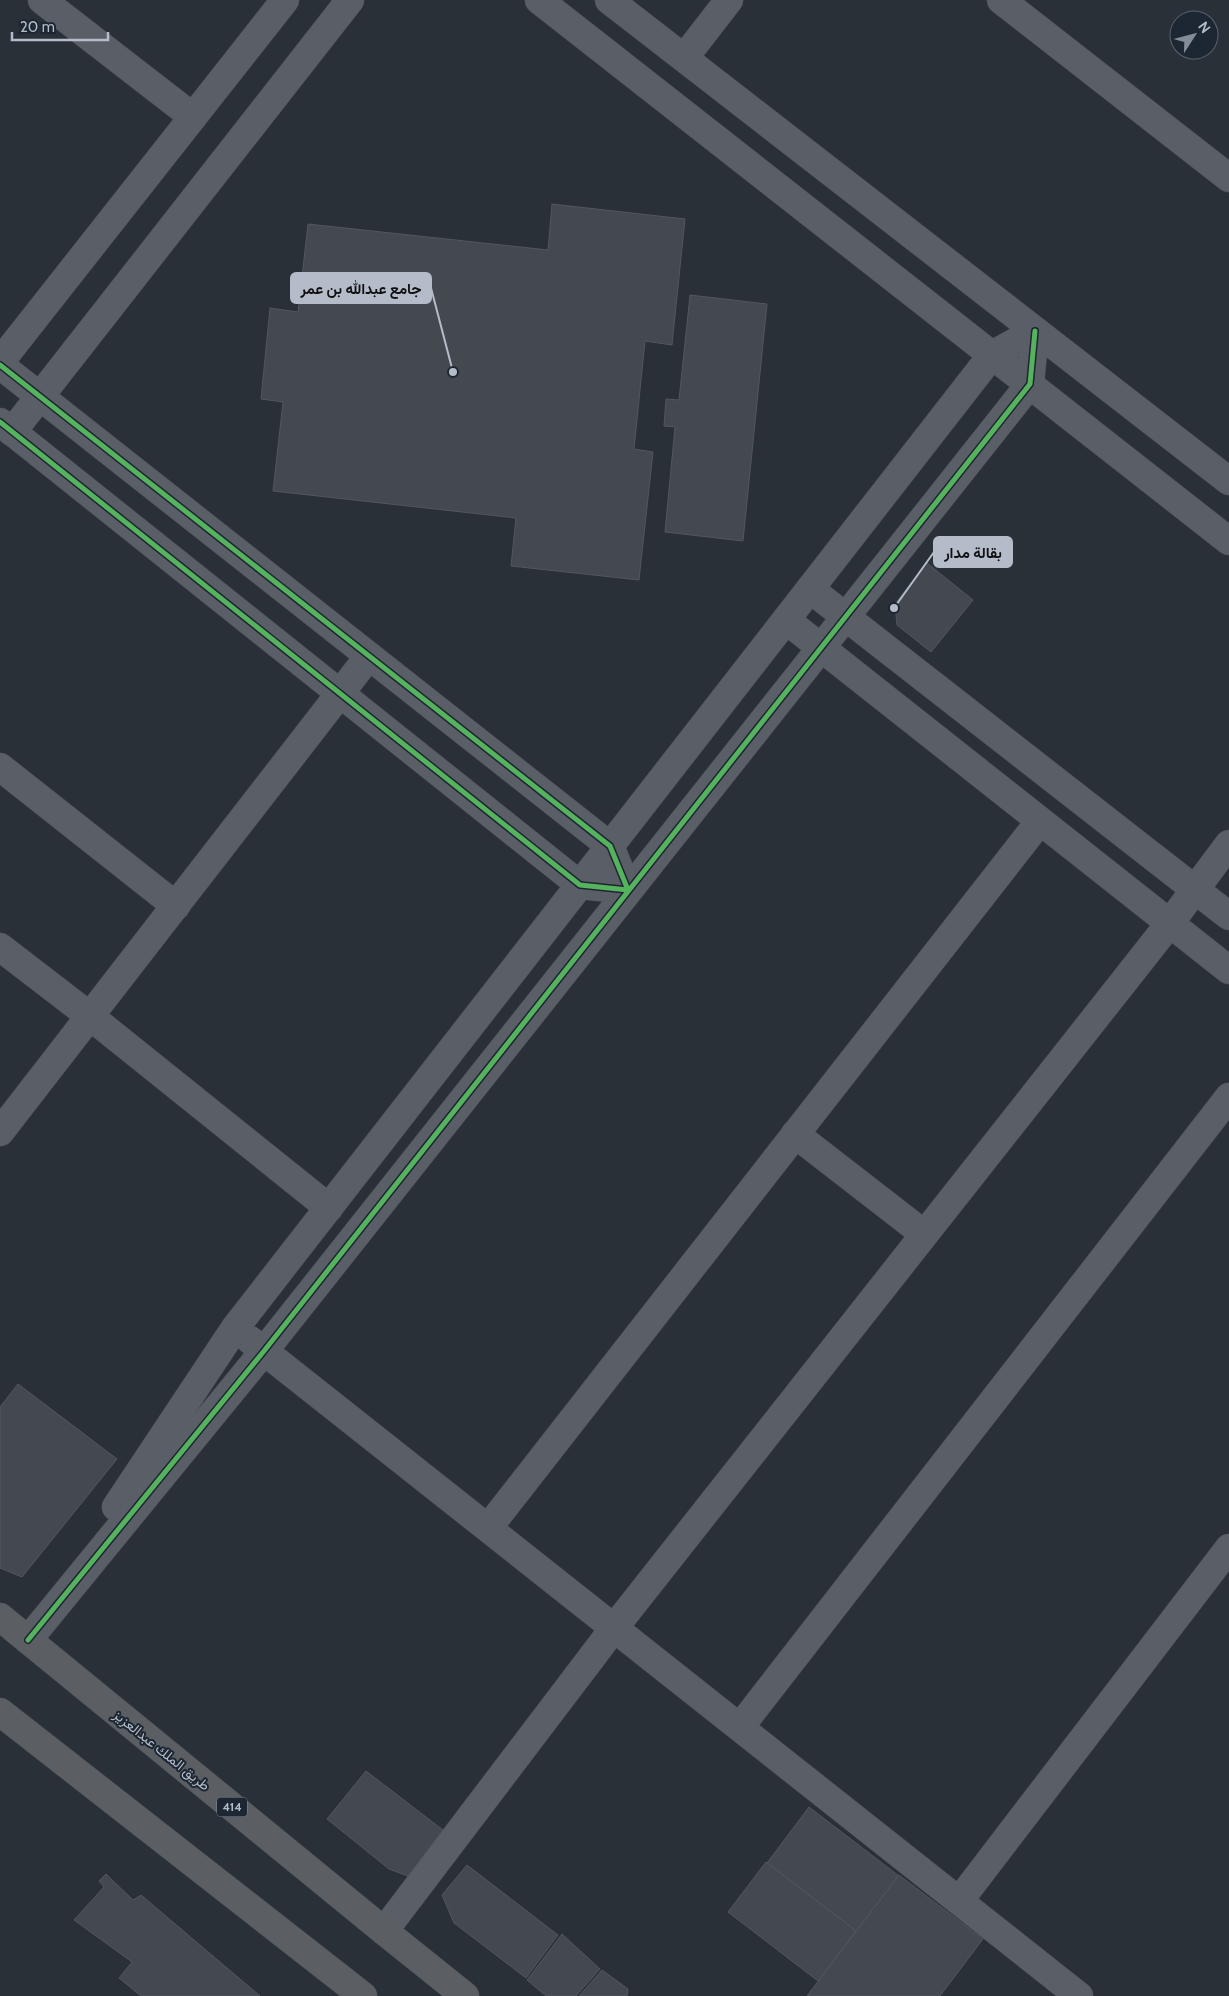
<svg xmlns="http://www.w3.org/2000/svg" width="1229" height="1996" viewBox="0 0 1229 1996" font-family="Cabin,Vazirmatn,sans-serif">
	<style>
		.building { fill: #444950; stroke: #52575f }
		.lines { fill: none; stroke-linecap: round; stroke-linejoin: round }
		.minor-casing { stroke: #484c53; stroke-width: 29 }
		.trunk-casing { stroke: #474c53; stroke-width: 29 }
		.minor { stroke: #5a5e66; stroke-width: 28 }
		.trunk { stroke: #5b5f64; stroke-width: 28 }
		.cycleway-casing { stroke: #1d2633; stroke-width: 8 }
		.cycleway { stroke: #56b35d; stroke-width: 5 }
		.labels { text-anchor: middle; stroke-width: 4; stroke-linejoin: round; paint-order: stroke }
		.shield { fill: #1d2633; stroke: #878f9c; stroke-width: 1 }
		.shield-label { font-size: 12px; font-weight: bold; fill: #b4bcc9 }
		.street-label { font-size: 14px; fill: #b4bcc9; stroke: #1d2633 }
		.leader { fill: none; stroke: #b4bcc9; stroke-width: 2 }
		.callout-dot { fill: #b4bcc9; stroke: #1d2633; stroke-width: 2 }
		.callout { fill: #b4bcc9; stroke: #b4bcc9; stroke-width: 2 }
		.callout-label { font-size: 15px; text-anchor: middle; font-weight: bold; fill: #111 }
	</style>
	<rect width="100%" height="100%" fill="#2a3038"/>
	<!-- building -->
	<g class="building">
		<polygon points="552,204 685,219 672,345 645,341 634,449 653,452 639,580 511,566 516,518 273,491 283,402 261,399 270,308 298,312 308,224 548,250"/>
		<polygon points="690,295 767,304 743,541 665,532 675,427 664,426 666,399 679,400"/>
		<polygon points="927,563 973,600 931,652 897,625 895,604"/>
		<polygon points="18,1384 117,1459 22,1577 0,1568 0,1407"/>
		<polygon points="366,1771 443,1830 408,1876 389,1869 327,1819"/>
		<polygon points="809,1807 899,1876 856,1931 767,1863"/>
		<polygon points="766,1862 856,1931 818,1981 728,1912"/>
		<polygon points="467,1865 558,1935 526,1978 454,1923 442,1895"/>
		<polygon points="106,1874 133,1900 141,1895 260,1996 141,1996 119,1978 132,1962 74,1920 104,1887 99,1881"/>
		<polygon points="899,1875 983,1939 940,1996 807,1996"/>
		<polygon points="562,1934 600,1969 576,1996 546,1996 527,1980"/>
		<polygon points="602,1970 628,1989 627,1996 579,1996"/>
	</g>
	<g class="lines">
		<!-- minor casing -->
		<g class="minor-casing">
			<g id="minor">
				<polyline points="42,0 193,117"/>
				<polyline points="539,0 1229,541"/>
				<polyline points="609,0 1229,481"/>
				<polyline points="1001,0 1229,178"/>
				<polyline points="684,58 729,0"/>
				<polyline points="0,362 285,0"/>
				<polyline points="0,365 610,846 628,890 580,885 0,422"/>
				<polyline points="12,432 350,0"/>
				<polyline points="810,589 1229,916"/>
				<polyline points="786,620 1229,970"/>
				<polyline points="0,767 176,906"/>
				<polyline points="0,947 91,1017 329,1208"/>
				<polyline points="0,1132 369,656"/>
				<polyline points="795,1134 924,1234"/>
				<polyline points="250,1340 1079,1996"/>
				<polyline points="116,1507 235,1328 992,355 1035,331"/>
				<polyline points="488,1528 1040,821"/>
				<polyline points="28,1640 264,1351 1030,384 1035,331"/>
				<polyline points="740,1727 1229,1097"/>
				<polyline points="959,1901 1229,1548"/>
				<polyline points="384,1931 614,1628 1170,923 1229,844"/>
			</g>
		</g>
		<!-- trunk casing -->
		<g class="trunk-casing">
			<g id="trunk">
				<polyline points="0,1617 384,1931 465,1996"/>
				<polyline points="0,1712 363,1996"/>
			</g>
		</g>
		<!-- minor -->
		<use href="#minor" class="minor"/>
		<!-- trunk -->
		<use href="#trunk" class="trunk"/>
		<!-- cycleway casing -->
		<g class="cycleway-casing">
			<g id="cycleway">
				<polyline points="0,365 610,846 628,890 580,885 0,422"/>
				<polyline points="28,1640 264,1351 1030,384 1035,331"/>
			</g>
		</g>
		<!-- cycleway -->
		<use href="#cycleway" class="cycleway"/>
	</g>
	<g class="labels">
		<!-- shield labels -->
		<rect class="shield" x="217" y="1797.5" width="30" height="19" rx="4"/>
		<g class="shield-label">
			<text x="232" y="1811">414</text>
		</g>
		<!-- street labels -->
		<g class="street-label">
			<text transform="translate(162 1750) rotate(39)" y="5">طريق الملك عبدالعزيز</text>
		</g>
	</g>
	<!-- callouts -->
	<path class="leader" d="M453 372L431 288M894 608L934 552"/>
	<g class="callout-dot">
		<circle cx="453" cy="372" r="5"/>
		<circle cx="894" cy="608" r="5"/>
	</g>
	<g class="callout">
		<rect x="291" y="273" width="140" height="30" rx="5"/>
		<rect x="934" y="537" width="78" height="30" rx="5"/>
	</g>
	<g class="callout-label">
		<text x="361" y="294">جامع عبدالله بن عمر</text>
		<text x="973" y="558">بقالة مدار</text>
	</g>
	<!-- north arrow -->
	<g transform="translate(1194 35) rotate(54)"><circle r="24" fill="#1d2633" stroke="#59626f"/>
	<path d="M0-4L9 19L0 12L-9 19Z" fill="#848b96"/>
	<text y="-8" font-size="14" font-weight="bold" text-anchor="middle" fill="#b4bcc9">N</text>
	</g>
	<!-- scale -->
	<path d="M12 32v8h96v-8" fill="none" stroke="#b4bcc9" stroke-width="2.5"/>
	<text x="20" y="32" font-size="15" fill="#b4bcc9" stroke="#1d2633" stroke-width="4" paint-order="stroke">20 m</text>
</svg>
